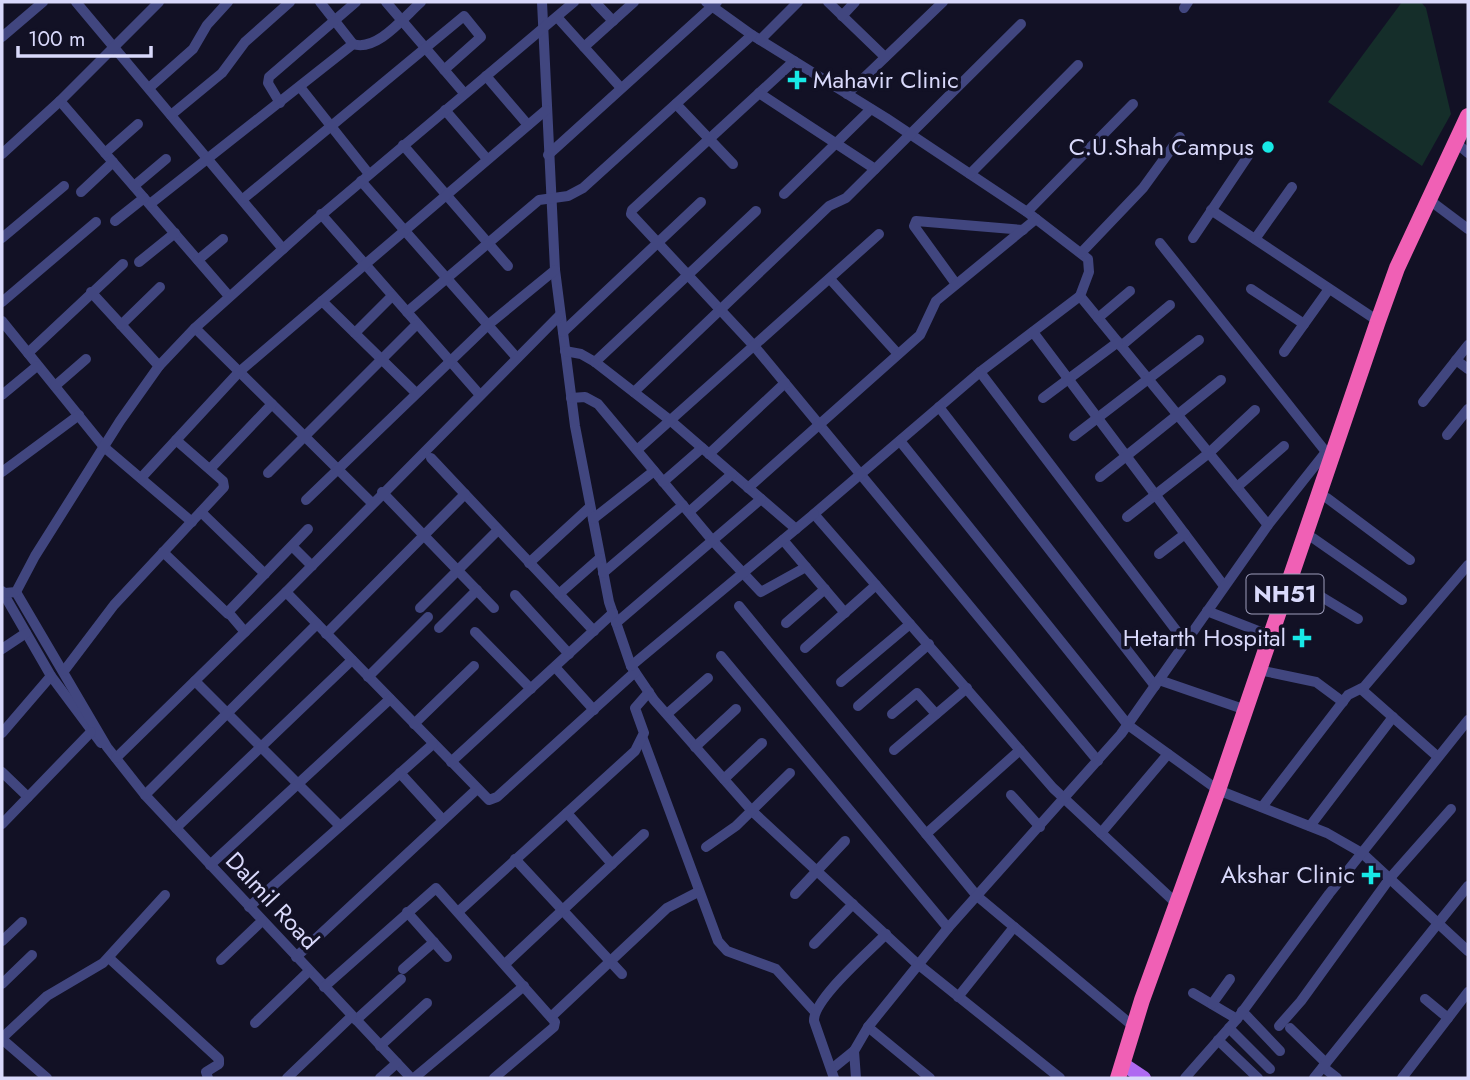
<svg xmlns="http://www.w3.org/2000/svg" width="1470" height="1080" viewBox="0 0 1470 1080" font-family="Jost,sans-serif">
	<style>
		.park { fill: #152e2a }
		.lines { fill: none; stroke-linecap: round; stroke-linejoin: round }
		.minor { stroke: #41467f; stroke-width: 10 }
		.major { stroke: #af6af1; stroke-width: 14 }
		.highway { stroke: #f060b5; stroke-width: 16 }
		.poi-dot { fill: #17e9e6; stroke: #121125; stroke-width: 2.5 }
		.labels { text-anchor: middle; stroke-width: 7; stroke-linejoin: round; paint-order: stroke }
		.shield { fill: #121125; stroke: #9d9dbb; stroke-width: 2 }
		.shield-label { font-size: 23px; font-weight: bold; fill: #d9d9fb }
		.poi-label { font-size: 24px; fill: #d9d9fb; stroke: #121125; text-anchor: end }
		.street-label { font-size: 24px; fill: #d9d9fb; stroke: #121125 }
	</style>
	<rect width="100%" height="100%" fill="#121125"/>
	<!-- park -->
	<polygon class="park" points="1402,2 1421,2 1426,8 1451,114 1422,166 1328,102"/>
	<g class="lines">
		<!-- minor -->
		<g class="minor">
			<polyline points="76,2 283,249"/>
			<path d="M 320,2 L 353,44 C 377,52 404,17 421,2"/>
			<polyline points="386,2 464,93"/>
			<polyline points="542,2 555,270 575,426 609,602 631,666 654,700 752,811 914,961 1060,1078"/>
			<polyline points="595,2 613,21"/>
			<polyline points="706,2 752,35 886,118 1027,212 1088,259 1089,272 1080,296 1268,525"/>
			<polyline points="828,2 885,57"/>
			<polyline points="1184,8 1188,2"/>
			<polyline points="842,16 855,2"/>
			<polyline points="557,17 621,88"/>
			<polyline points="2,37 43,2"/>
			<polyline points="760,40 798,2"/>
			<polyline points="584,47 634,2"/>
			<polyline points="794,61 632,210 631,214 755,347 1098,761"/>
			<polyline points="486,76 528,125"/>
			<polyline points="300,87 369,174"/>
			<polyline points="149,88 193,49 207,25 228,2"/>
			<polyline points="759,93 875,169"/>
			<polyline points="847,94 943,2"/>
			<polyline points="60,101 228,295"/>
			<polyline points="280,103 268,83 269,77 356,2"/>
			<polyline points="676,104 733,164"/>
			<polyline points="445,110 487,159"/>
			<polyline points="171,115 222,73 245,42 290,2"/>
			<polyline points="403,145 508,266"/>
			<polyline points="1461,147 1468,153"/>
			<polyline points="105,153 138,124"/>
			<polyline points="2,154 60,101 159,2"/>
			<polyline points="548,155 717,2"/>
			<polyline points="970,174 1078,65"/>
			<polyline points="361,181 517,358"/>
			<polyline points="134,186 166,159"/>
			<polyline points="81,192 113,162"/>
			<polyline points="784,194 871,109"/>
			<polyline points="243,199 464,16 481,37 444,70"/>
			<polyline points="1428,199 1468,229"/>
			<polyline points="150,204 353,44"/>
			<polyline points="1211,210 1378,321"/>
			<polyline points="1027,212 1133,104"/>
			<polyline points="321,214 480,395"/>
			<polyline points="115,221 144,198"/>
			<polyline points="2,238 64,186"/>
			<polyline points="1193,238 1248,156"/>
			<polyline points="1255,239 1292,187"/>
			<polyline points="1160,243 1326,452"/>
			<polyline points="1081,253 1143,188 1180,137"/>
			<polyline points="198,260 223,239"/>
			<polyline points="139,262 175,233"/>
			<polyline points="830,279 898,354"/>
			<polyline points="956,284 914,226 916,221 1023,230"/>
			<polyline points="1251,289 1304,324"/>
			<polyline points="91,292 159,366"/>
			<polyline points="1080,296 980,372 814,514 1053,788 1177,904"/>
			<polyline points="322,301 416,393"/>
			<polyline points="2,302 96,222"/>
			<polyline points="407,312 539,200 568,196 583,188 752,35"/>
			<polyline points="1098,318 1130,291"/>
			<polyline points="2,321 104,447 192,522"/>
			<polyline points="121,325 160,287"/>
			<polyline points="195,328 372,503"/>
			<polyline points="563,332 701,202"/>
			<polyline points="1033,332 1224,586"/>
			<polyline points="355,333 392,296"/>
			<polyline points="1121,346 1170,305"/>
			<polyline points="565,351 581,354 595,362 671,421 796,529"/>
			<polyline points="1284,352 1329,289"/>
			<polyline points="28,353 123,264"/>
			<polyline points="1456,360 1468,369"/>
			<polyline points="595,362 756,211"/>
			<polyline points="980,372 1185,642"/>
			<polyline points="55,386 86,359"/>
			<polyline points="634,392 829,206 846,198 1021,24"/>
			<polyline points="2,395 37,366"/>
			<polyline points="571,398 585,397 598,404 712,540 761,592 806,567"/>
			<polyline points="1043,398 1118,342"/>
			<polyline points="1423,402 1468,345"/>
			<polyline points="939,407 1155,686"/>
			<polyline points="1447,435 1468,409"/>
			<polyline points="1074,436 1199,340"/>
			<polyline points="900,441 1128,725 1218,790 1327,833 1362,853 1468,951"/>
			<polyline points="637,450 879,234"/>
			<polyline points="709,454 785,383"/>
			<polyline points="431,458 594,631"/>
			<polyline points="210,469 272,404"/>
			<polyline points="2,472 79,415"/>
			<polyline points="268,473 417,324"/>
			<polyline points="1100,477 1221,380"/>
			<polyline points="141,478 239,372 546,110"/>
			<polyline points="663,482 702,448"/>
			<polyline points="1237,487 1284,446"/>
			<polyline points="748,488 920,335 936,301 1036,219"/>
			<polyline points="382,492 494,608"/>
			<polyline points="1327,498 1410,560"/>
			<polyline points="306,500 488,325 555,270"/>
			<polyline points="201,512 265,574"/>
			<polyline points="689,512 732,474"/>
			<polyline points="1127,517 1209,453 1255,410"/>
			<polyline points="593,519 654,471"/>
			<polyline points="1313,538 1402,600"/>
			<polyline points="783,540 845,613"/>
			<polyline points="293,547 312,566"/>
			<polyline points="163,552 228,614"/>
			<polyline points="1159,554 1185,534"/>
			<polyline points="529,563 590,507"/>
			<polyline points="603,573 683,505"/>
			<polyline points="1297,582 1358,619"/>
			<polyline points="2,591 51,676 101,743"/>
			<polyline points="16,592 107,747 145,795 411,1078"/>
			<polyline points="286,592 489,800 497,797 635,672"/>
			<polyline points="5,593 16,592 35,556 120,421 159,366 195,328 312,223 574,2"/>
			<polyline points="559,594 600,558"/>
			<polyline points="515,595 569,654"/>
			<polyline points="739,606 977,896 1134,1027"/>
			<polyline points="420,608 498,530"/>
			<polyline points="1207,611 1271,636"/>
			<polyline points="616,623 761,499"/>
			<polyline points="786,623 825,589"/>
			<polyline points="439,628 477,590"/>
			<polyline points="245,632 228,612 308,529"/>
			<polyline points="475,632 531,689"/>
			<polyline points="326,634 465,494"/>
			<polyline points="805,648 876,585"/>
			<polyline points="2,649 26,633"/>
			<polyline points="721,656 948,928"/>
			<polyline points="631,666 814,514"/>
			<polyline points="555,667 594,710"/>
			<polyline points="1259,670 1316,682 1343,702"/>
			<polyline points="64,671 114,605 224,487 223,481 176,440"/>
			<polyline points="368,677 428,617"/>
			<polyline points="1159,680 1246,710"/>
			<polyline points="195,681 340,826"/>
			<polyline points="841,682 910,624"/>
			<polyline points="1361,689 1438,757"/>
			<polyline points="858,706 929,644"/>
			<polyline points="667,714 708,678"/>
			<polyline points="892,714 917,693 936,714"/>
			<polyline points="414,724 474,666"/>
			<polyline points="2,733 51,676"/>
			<polyline points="643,739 718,941 727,951 776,969 815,1012"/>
			<polyline points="695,747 736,709"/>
			<polyline points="894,750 967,688"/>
			<polyline points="116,758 286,592 560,315"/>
			<polyline points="451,762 613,613"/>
			<polyline points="2,772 28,797"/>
			<polyline points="400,773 443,820"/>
			<polyline points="724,779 762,743"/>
			<polyline points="145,795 317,624"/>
			<polyline points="1011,795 1040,827"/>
			<polyline points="1262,807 1348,695 1364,687 1468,565"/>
			<polyline points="567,813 612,864"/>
			<polyline points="2,824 91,732"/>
			<polyline points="1310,826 1393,717"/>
			<polyline points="176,828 352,660"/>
			<polyline points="1101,833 1168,754"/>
			<polyline points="926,834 1020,750"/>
			<polyline points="706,847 736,826 790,773"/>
			<polyline points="515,859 622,974"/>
			<polyline points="210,865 390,699"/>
			<polyline points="795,894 845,841"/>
			<polyline points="249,907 433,744"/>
			<polyline points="407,912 447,957"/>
			<polyline points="458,912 635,751 644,733 635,708 649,692"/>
			<polyline points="2,941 22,922"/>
			<polyline points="814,944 853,904"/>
			<polyline points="296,957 477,789"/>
			<polyline points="109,958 219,1059 219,1064 206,1072 208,1078"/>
			<polyline points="221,960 262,921"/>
			<polyline points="505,964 644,834"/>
			<polyline points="403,969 434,942"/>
			<polyline points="2,984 32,955"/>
			<polyline points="324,987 436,888 555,1022 554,1027 494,1078"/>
			<polyline points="1193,993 1237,1019"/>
			<polyline points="958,997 1014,927"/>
			<polyline points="1425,999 1448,1018"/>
			<polyline points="1212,1004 1230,979"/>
			<polyline points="1242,1011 1280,1051"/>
			<polyline points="551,1017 667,908 698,892"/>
			<polyline points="356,1020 401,979"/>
			<polyline points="255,1023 309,971"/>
			<polyline points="1279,1026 1301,1001 1390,878 1451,809"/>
			<polyline points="868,1027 930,1078"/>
			<polyline points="1229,1028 1270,1069"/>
			<polyline points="1290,1028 1326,1063"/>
			<polyline points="2,1038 47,996 103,963 165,895"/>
			<polyline points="2,1039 47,1078"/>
			<polyline points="1218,1040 1258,1078"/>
			<polyline points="380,1046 427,1003"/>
			<polyline points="1323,1067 1337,1078"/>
			<polyline points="833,1068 854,1051"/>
			<polyline points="287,1078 352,1016"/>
			<polyline points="380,1078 397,1063"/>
			<polyline points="414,1078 524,986"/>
			<path d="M 834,1078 L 814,1021 C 813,999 869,952 886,934"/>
			<polyline points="856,1078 854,1051 868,1027 948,928 1121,734 1268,525 1325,453 1328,451 1332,456"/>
			<polyline points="1185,1078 1237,1019 1329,894 1468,720"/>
			<polyline points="1314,1078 1468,886"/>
			<polyline points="1402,1078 1468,992"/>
		</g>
		<!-- major -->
		<polyline class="major" points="1123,1064 1144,1078"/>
		<!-- highway -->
		<polyline class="highway" points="1118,1078 1142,1000 1218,790 1378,321 1397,268 1468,116"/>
	</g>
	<!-- markers -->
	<g class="poi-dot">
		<path d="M793.5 69.5h7v7h7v7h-7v7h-7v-7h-7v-7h7z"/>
		<circle cx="1268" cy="147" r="7"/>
		<path d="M1298.5 627.5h7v7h7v7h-7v7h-7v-7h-7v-7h7z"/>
		<path d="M1367.5 864.5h7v7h7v7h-7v7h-7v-7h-7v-7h7z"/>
	</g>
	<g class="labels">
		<!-- shield labels -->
		<rect class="shield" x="1246.5" y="574.5" width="77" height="39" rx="5"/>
		<g class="shield-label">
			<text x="1285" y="602">NH51</text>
		</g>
		<!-- poi labels -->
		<g class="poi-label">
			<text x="813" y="88" text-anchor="start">Mahavir Clinic</text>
			<text x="1254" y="155">C.U.Shah Campus</text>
			<text x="1286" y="646">Hetarth Hospital</text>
			<text x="1355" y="883">Akshar Clinic</text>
		</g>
		<!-- street labels -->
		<g class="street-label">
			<text transform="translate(272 901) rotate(47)" y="8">Dalmil Road</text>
		</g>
	</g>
	<!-- border -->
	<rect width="1470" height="1080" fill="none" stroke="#d9d9fb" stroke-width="7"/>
	<!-- scale -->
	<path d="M18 46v10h133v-10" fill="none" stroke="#d9d9fb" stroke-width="3.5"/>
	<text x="28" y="46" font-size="21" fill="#d9d9fb" stroke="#121125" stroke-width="5" paint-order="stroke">100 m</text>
</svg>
